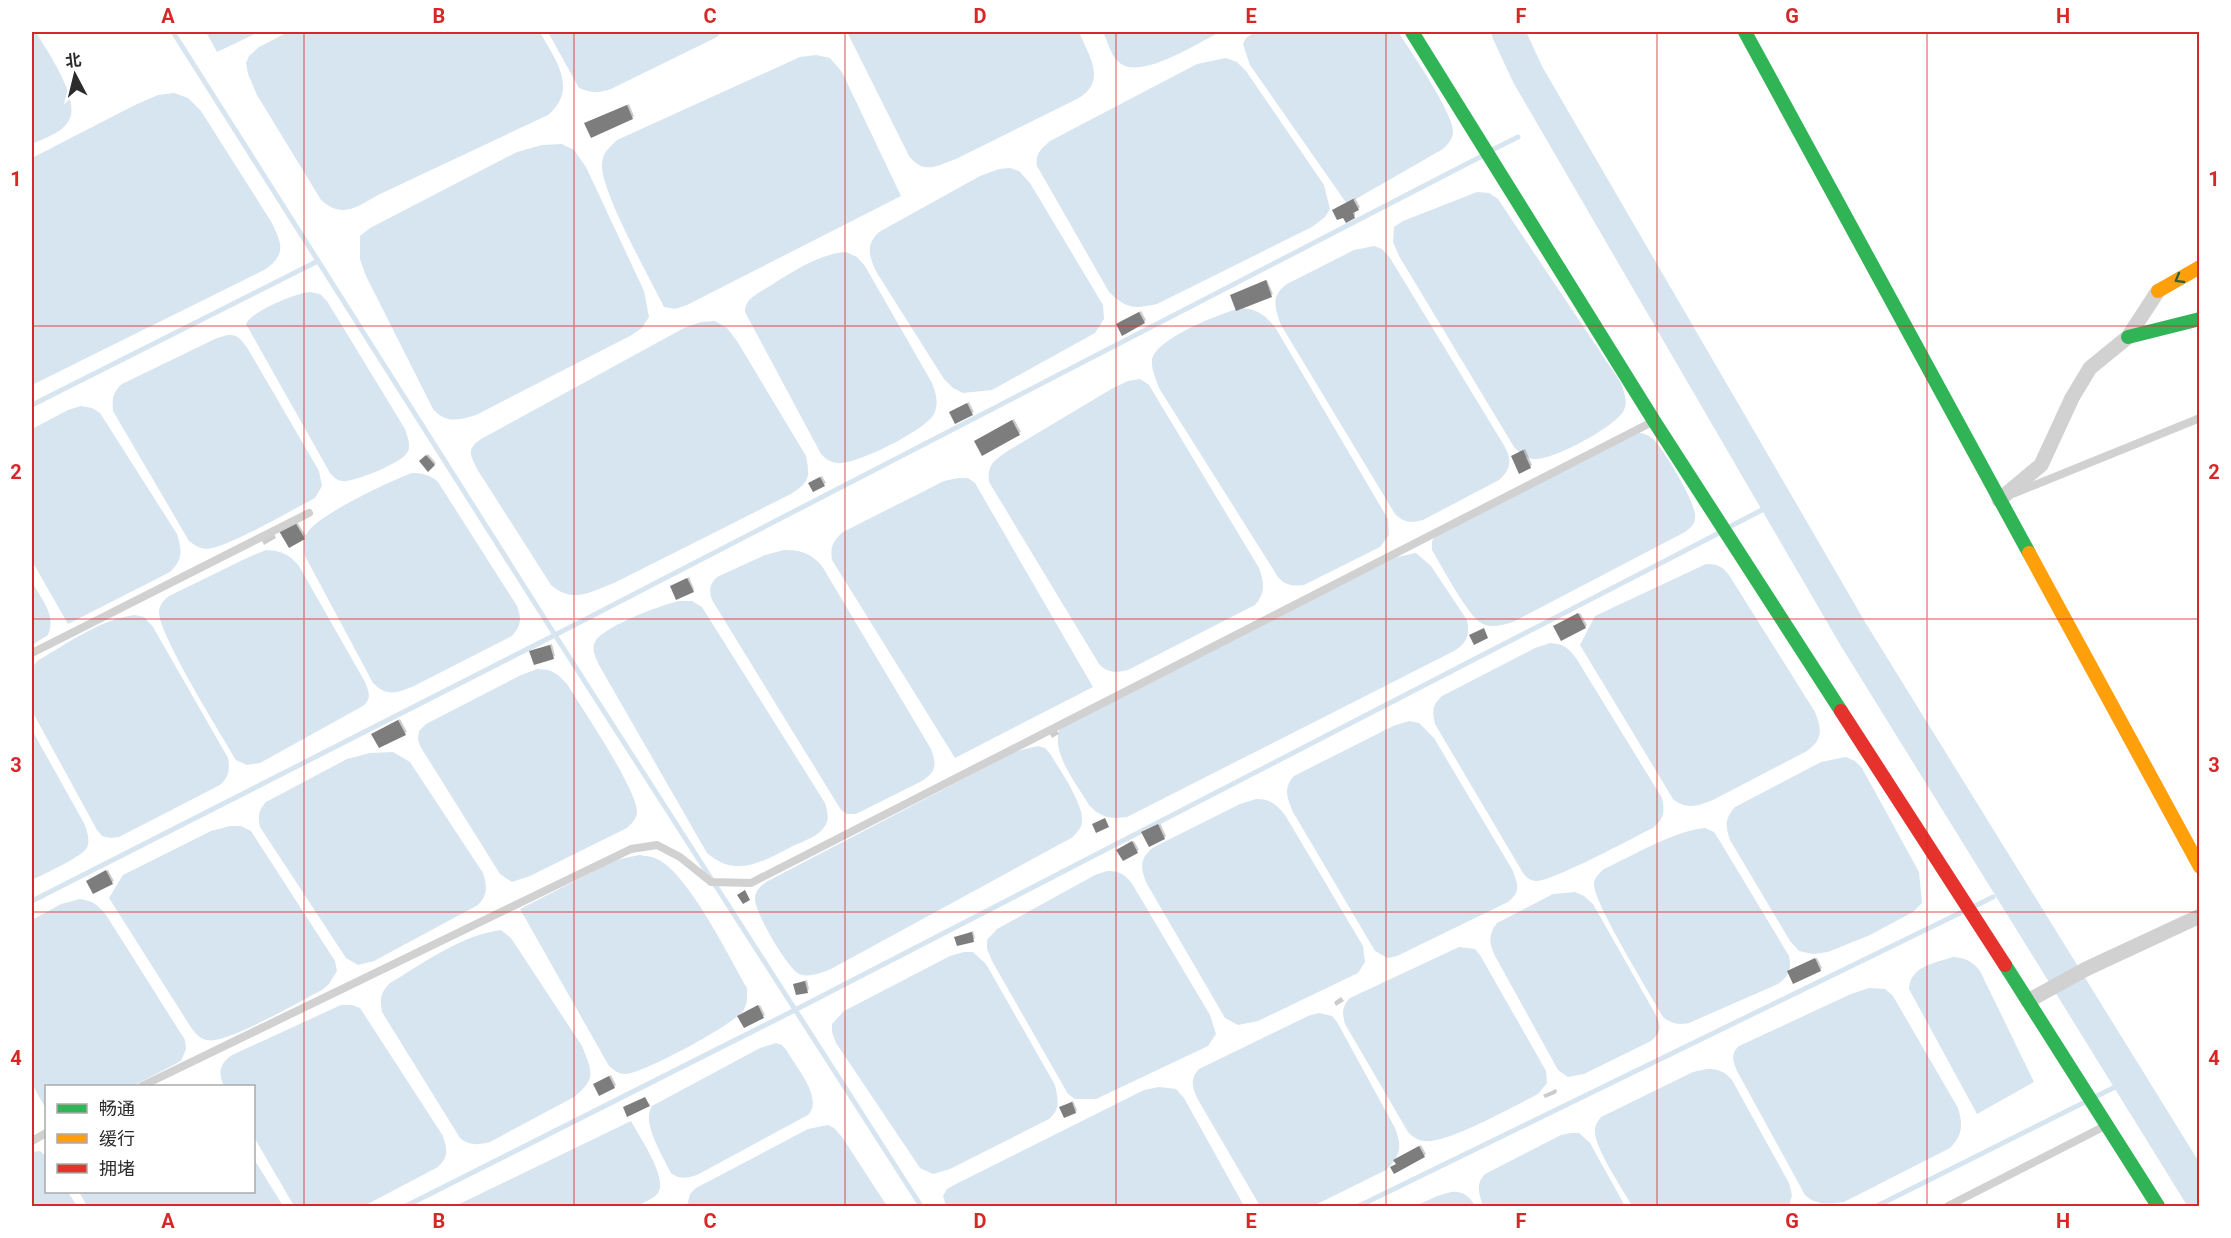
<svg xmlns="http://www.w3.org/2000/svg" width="2231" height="1238" viewBox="0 0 2231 1238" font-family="Roboto,'Noto Sans SC',sans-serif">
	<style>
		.water { fill: #d7e5f0 }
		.shadow { fill: #0003 }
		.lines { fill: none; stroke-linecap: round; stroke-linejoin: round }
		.stream { stroke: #d7e5f0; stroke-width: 5 }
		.river { stroke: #d7e5f0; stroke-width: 33 }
		.building { fill: #7d7d7d }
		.lane { stroke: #d1d1d1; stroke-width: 8 }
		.street { stroke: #d1d1d1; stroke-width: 15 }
		.fast { stroke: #30b455; stroke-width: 14 }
		.slow { stroke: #ff9f0a; stroke-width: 14 }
		.jam { stroke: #e5322d; stroke-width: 14 }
		.oneway { stroke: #2e623c }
		.grid { fill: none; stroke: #d62828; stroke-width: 1.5; stroke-opacity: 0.55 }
		.neatline { fill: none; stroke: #d62828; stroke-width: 2 }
		.grid-label { font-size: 20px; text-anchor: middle; font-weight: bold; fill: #d62828 }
	</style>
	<rect width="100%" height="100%" fill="#fff"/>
	<!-- water -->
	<g class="water">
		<path d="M 32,32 L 36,32 C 47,51 83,102 68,122 C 61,133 43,139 32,144 Z"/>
		<polygon points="206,32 259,32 217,52"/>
		<path d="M 288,32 L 540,32 C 555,60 579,88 548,115 L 378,195 C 357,207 342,219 321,200 L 257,95 L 248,74 L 246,63 L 249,56 L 259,47 Z"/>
		<path d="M 548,32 L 722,32 L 717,37 L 611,89 C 599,93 591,93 579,88 Z"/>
		<path d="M 847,32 L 1079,32 C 1089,56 1107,81 1079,98 L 956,159 C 936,166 924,175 909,156 Z"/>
		<path d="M 1103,32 L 1220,32 C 1199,42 1143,79 1121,64 C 1111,57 1108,42 1103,32 Z"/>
		<path d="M 1255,32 L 1398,32 C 1410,50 1455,115 1453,133 C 1452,140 1448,144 1443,149 L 1347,204 L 1250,65 L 1243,44 L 1246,38 Z"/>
		<path d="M 816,55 L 830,58 L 842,72 L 901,196 L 687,305 L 675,309 L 664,307 C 651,280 599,189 602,163 C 603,152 610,147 617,140 L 778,67 L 800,57 Z"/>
		<path d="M 1226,58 L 1237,62 L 1246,71 L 1324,185 L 1330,209 L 1325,217 L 1312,227 L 1157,304 C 1133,309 1127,309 1109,292 L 1037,166 C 1035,154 1041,149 1050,141 L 1197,64 Z"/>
		<path d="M 174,93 L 188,98 L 201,111 L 272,223 C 282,244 286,254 266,269 L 32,385 L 32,158 L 135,105 L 158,95 Z"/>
		<path d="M 562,144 L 574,150 L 586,167 L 644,291 L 649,317 L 642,328 L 630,336 L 476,415 C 459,420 446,424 433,409 L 366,276 L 360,259 L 360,236 L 370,228 L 517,152 L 542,145 Z"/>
		<path d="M 1010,168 L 1019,171 L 1030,183 L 1103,305 L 1104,319 L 1095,333 L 992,390 L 963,393 L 953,388 L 944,379 L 877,273 C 869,257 865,245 879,232 L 980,176 L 999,169 Z"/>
		<path d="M 1477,192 L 1489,193 L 1498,199 L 1621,383 C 1624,392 1628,401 1624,410 C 1617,426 1552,461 1534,459 C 1526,459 1520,453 1514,447 L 1399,256 L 1393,242 L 1394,227 L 1403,221 Z"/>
		<path d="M 1374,246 L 1382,249 L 1390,258 L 1505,447 C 1512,461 1511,469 1499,480 L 1423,520 C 1411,523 1404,523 1395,514 L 1281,325 C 1275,309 1270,296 1287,284 L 1354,250 Z"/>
		<path d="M 846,252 L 857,257 L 865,266 L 932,383 C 936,394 939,403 934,414 C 926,430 854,466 837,463 C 830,462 826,459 821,454 L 745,312 C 745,302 750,299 758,293 C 784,278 815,254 846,252 Z"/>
		<path d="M 310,292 L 320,294 L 327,301 L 405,429 C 407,436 412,446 407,453 C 401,463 353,483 342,481 C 336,480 334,477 330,473 L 246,324 C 252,311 296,293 310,292 Z"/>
		<path d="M 1240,308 C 1257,309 1264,314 1275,327 L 1388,519 L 1389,535 L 1380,547 L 1304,585 C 1293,586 1286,586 1278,577 L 1159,388 C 1156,379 1151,369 1152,360 C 1156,338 1220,314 1240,308 Z"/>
		<path d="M 715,321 L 727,328 L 737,341 L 806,456 C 810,477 810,482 791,494 L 614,583 C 590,592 573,604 551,585 L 477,469 C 470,454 466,450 481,439 L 684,328 L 701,322 Z"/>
		<path d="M 228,335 C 239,334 242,341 248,349 L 319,471 L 322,486 L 315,498 C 294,509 225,549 206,549 C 199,548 194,545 189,541 L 113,411 C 112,398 113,392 122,384 L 217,338 Z"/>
		<path d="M 1140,379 L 1149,385 L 1259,568 C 1264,582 1266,593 1255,605 L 1128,670 C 1117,673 1107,673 1099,664 L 989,482 C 987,465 993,462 1006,452 L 1113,388 L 1128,381 Z"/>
		<path d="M 81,406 L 92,408 L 100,413 L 177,534 C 182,550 183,560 170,572 L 68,624 L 32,561 L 32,429 L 68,410 Z"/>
		<path d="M 1635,433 C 1643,433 1647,434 1653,439 C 1663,448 1697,504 1695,517 C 1695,525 1690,528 1685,532 L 1513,622 C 1502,625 1492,629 1481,623 C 1468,616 1441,565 1432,550 L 1432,541 L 1436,536 Z"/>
		<path d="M 412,473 C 423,473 430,475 438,482 L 517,606 C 522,619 521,626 512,636 L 414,686 C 398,693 386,697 373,683 L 305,556 C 304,548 303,541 307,533 C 316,516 392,480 412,473 Z"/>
		<path d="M 958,478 L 968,478 L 975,483 L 1093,687 L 955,758 L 832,560 C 830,546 833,541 843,532 L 944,481 Z"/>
		<path d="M 266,550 C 282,551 289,554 299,566 L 365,682 C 369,692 372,699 363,706 L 260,763 L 247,765 L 236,760 C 222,736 157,632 159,611 C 160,604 164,600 169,596 L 249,557 Z"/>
		<path d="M 784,550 C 801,550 810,553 822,566 L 931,749 C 937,765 936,772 922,781 L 856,814 L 847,814 L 841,810 L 712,600 C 709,590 709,585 717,577 L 765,555 Z"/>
		<path d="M 1416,553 L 1431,566 L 1467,620 C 1470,635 1467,643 1454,651 L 1127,817 C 1110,819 1101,818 1089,805 C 1077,784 1048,750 1061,726 L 1397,557 Z"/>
		<path d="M 1706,564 C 1717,564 1722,566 1729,575 L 1815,712 C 1822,730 1823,739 1807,751 L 1713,800 C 1698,806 1686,810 1673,799 L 1580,645 L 1595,616 Z"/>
		<path d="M 32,582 C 41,599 57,615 48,635 L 32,645 Z"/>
		<path d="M 680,601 L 692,601 L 702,607 L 825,803 C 827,811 830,819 825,826 C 819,836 804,841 793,846 C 764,861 736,879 707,853 L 599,665 C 596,658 591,650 595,642 C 602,627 663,604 680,601 Z"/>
		<path d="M 135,615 L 144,617 L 153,627 L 228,758 C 230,770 229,777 220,785 L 119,837 L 110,838 L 102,836 L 97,830 L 32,711 L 32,668 L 37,661 C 67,644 100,619 135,615 Z"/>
		<path d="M 1550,643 C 1563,644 1568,647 1576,658 L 1662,798 C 1665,812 1664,819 1653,828 C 1632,838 1552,882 1535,881 C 1529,880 1526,877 1523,873 L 1435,724 C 1432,711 1432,705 1442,696 L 1535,648 Z"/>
		<path d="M 537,669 C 552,669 557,673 567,684 C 581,707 639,792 637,813 C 636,820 632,823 627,828 L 530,876 L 512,882 L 500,874 L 420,746 L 418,739 L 419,731 L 426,724 L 519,676 Z"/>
		<path d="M 1409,721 L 1419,723 L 1434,738 L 1513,871 C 1518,886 1521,891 1508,902 L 1397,956 L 1388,958 L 1375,951 L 1293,812 C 1287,798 1283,788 1294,776 L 1393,726 Z"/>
		<path d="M 32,730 L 85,825 C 87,832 91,842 86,849 C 79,858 44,874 32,880 Z"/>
		<path d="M 1038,746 L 1045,748 L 1051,755 C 1060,770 1084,805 1082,821 C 1082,828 1077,832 1073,837 L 831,969 C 821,973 809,978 799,974 C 787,968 753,910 755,897 C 756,890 761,886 766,882 L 1017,751 Z"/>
		<path d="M 393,752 L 410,762 L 483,873 C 487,886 488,895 478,905 L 374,961 L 358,965 L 346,958 L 260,827 C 258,816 258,811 266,802 L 347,759 L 370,753 Z"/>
		<path d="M 1846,757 L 1855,761 L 1862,768 L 1919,872 L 1922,903 L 1913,912 L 1870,935 L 1828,952 L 1813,954 L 1799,951 L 1790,941 L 1730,840 C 1725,826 1725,818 1735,807 L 1821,762 Z"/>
		<path d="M 1256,799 C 1271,799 1276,804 1285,815 L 1363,946 L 1365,962 L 1358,973 L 1258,1021 L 1238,1025 L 1225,1018 L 1147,884 C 1140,868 1139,858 1154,847 L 1240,804 Z"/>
		<path d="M 230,826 L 241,826 L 251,831 L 335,961 L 337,971 L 329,984 L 322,990 C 302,1000 225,1045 207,1040 C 200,1039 196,1034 192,1029 L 109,898 L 123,875 L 211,831 Z"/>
		<path d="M 1705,828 L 1714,832 L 1721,843 L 1789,956 C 1792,969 1789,976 1778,984 L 1689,1023 C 1678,1025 1672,1024 1663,1017 C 1651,995 1593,902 1594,884 C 1594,877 1600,873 1604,869 C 1632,856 1676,830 1705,828 Z"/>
		<path d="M 639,855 C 645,856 652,856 657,859 C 688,873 729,957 747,988 C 747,996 748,1004 743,1011 C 734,1024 641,1075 625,1074 C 618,1074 614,1070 609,1066 L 520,909 L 616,860 Z"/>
		<path d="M 1107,871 C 1118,871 1123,873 1131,882 L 1210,1015 L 1216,1034 L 1208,1046 L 1096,1099 L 1075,1099 L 1068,1094 L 992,961 L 987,949 L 987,940 L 997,929 L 1095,875 Z"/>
		<path d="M 1575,892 L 1584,896 L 1593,904 L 1657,1017 C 1662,1028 1660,1033 1651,1041 L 1584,1074 L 1568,1077 L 1558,1070 L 1495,956 C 1489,944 1488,934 1497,923 L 1553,894 Z"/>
		<path d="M 80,899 C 93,901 98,905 106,915 L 185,1040 L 186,1049 L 181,1061 L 133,1086 L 46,1086 L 46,1109 L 32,1084 L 32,920 L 61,904 Z"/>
		<path d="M 501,930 L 511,938 L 582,1046 C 592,1071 597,1079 574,1097 L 490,1142 C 477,1145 470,1146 460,1138 L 382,1012 C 380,999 380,993 390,983 C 424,963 461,935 501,930 Z"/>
		<path d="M 1459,947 L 1475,949 L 1480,955 L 1546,1071 L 1547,1083 L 1538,1094 C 1514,1106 1447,1144 1424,1141 C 1417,1140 1413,1137 1408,1132 L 1345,1024 C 1342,1013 1342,1006 1350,998 Z"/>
		<path d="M 964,952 L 973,952 L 986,964 L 1055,1085 C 1058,1099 1061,1109 1049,1119 L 950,1169 L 933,1174 L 920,1168 L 836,1043 L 832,1032 L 832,1024 L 844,1011 L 950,956 Z"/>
		<path d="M 1953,957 C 1966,958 1972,961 1980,971 L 2034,1082 L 1977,1114 L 1909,989 C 1910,966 1935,963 1953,957 Z"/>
		<path d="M 1869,988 L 1885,989 L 1893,996 L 1958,1108 C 1963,1124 1963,1135 1950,1148 L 1844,1202 C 1829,1204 1817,1206 1805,1195 L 1737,1071 C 1733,1061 1730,1054 1739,1046 L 1851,994 Z"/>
		<path d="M 341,1005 L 352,1005 L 360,1008 L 443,1136 C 447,1149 449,1157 438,1167 L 364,1206 L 294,1206 L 254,1137 L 254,1086 L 224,1086 C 218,1073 219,1064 232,1055 Z"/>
		<path d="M 1319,1013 L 1332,1016 L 1337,1022 L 1395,1128 C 1402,1146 1401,1156 1386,1170 L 1313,1206 L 1260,1206 L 1197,1098 C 1192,1086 1190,1079 1199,1069 L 1308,1016 Z"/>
		<path d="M 776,1043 L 782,1045 L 787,1051 C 796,1067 824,1099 808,1115 L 697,1175 C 687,1178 680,1180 671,1173 C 663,1156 641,1123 652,1106 L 760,1048 Z"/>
		<path d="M 1707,1069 C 1718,1069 1724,1071 1732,1080 L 1789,1183 L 1792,1195 L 1789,1206 L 1632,1206 C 1623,1189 1594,1148 1595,1130 C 1595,1125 1598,1121 1601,1117 L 1693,1072 Z"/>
		<polygon points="1159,1087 1176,1089 1184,1098 1244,1206 946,1206 943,1196 947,1189 956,1184 1144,1090"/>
		<path d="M 631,1121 C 639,1136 666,1175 659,1191 C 656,1198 643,1203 636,1206 L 455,1206 Z"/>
		<polygon points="828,1125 834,1128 842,1137 887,1206 687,1206 690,1194 696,1188 808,1129"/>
		<path d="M 1571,1133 L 1579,1133 L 1590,1143 L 1625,1206 L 1483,1206 C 1479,1193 1475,1185 1485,1174 L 1561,1135 Z"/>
		<polygon points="40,1151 46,1156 46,1192 68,1192 77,1206 32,1206 32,1152"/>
		<polygon points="254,1159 283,1206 87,1206 79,1192 254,1192"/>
		<path d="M 1451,1192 C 1463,1191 1469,1196 1475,1206 L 1416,1206 L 1437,1196 Z"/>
	</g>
	<!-- shadow -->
	<g class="shadow">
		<polygon points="629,104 634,116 632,118 588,122"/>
		<polygon points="1355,198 1360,207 1355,212 1355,216 1346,221 1336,208"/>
		<polygon points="1267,280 1273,294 1271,295 1231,295"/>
		<polygon points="1141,311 1146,320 1144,322 1119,322"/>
		<polygon points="969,402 974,412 972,413 952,411"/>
		<polygon points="1014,419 1021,432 983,454 977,440"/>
		<polygon points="1525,449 1532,465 1530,467 1512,456"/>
		<polygon points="428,454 436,463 428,470 421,461"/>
		<polygon points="822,476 826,483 814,490 812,481"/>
		<polygon points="297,522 306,536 304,538 281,532"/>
		<polygon points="274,534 276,538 264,545 262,541"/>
		<polygon points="689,577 694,589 693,591 672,586"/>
		<polygon points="1580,613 1587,625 1585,627 1556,625"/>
		<polygon points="552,644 555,656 553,657 533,650"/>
		<polygon points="400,719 407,732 405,733 375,733"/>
		<polygon points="1055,727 1059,734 1052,738 1049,732"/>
		<polygon points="1160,823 1166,836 1164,838 1145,831"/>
		<polygon points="1134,841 1139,850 1123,859 1120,848"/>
		<polygon points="108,870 114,881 94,892 90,880"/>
		<polygon points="973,931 975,938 973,940 956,937"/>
		<polygon points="1817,958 1822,968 1820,970 1790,970"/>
		<polygon points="807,980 809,989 807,991 795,984"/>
		<polygon points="1341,997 1344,1001 1336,1006 1334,1002"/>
		<polygon points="760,1005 765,1015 745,1026 741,1015"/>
		<polygon points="611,1075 616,1085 614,1087 597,1083"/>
		<polygon points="1556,1089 1557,1092 1555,1094 1545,1098 1543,1095 1545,1094"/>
		<polygon points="1073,1101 1077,1110 1076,1112 1063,1106"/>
		<polygon points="1421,1145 1426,1154 1424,1156 1397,1164 1397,1158"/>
	</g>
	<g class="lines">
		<!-- stream -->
		<g class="stream">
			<polyline points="173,32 555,635 921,1206"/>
			<polyline points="1490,151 1518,137"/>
			<polyline points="32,405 318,261"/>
			<polyline points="1729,527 1762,510"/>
			<polyline points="32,901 555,635 1482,156"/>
			<polyline points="1973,907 1993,897"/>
			<polyline points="2095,1097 2115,1087"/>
			<polyline points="406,1206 795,1010 1721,532"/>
			<polyline points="1359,1206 1964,911"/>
			<polyline points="1877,1206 2087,1101"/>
		</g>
		<!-- river -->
		<polyline class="river" points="1508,32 1528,75 1853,634 2200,1195"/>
	</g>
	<!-- building -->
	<g class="building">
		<polygon points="627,105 633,119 591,138 584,123"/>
		<polygon points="1353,199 1359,210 1353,213 1355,218 1346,223 1343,218 1337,220 1332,210"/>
		<polygon points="1266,280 1272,297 1236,311 1230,295"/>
		<polygon points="1139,312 1145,323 1122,336 1116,324"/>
		<polygon points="967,403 973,415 955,424 949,412"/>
		<polygon points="1012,420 1020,435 982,456 974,441"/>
		<polygon points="1523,450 1531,468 1519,474 1511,456"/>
		<polygon points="426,455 435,465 428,472 419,461"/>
		<polygon points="820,477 825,486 813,492 808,483"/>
		<polygon points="295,522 305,539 289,548 279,531"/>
		<polygon points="687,578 694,592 676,600 670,586"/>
		<polygon points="1578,613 1586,628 1561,641 1553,626"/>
		<polygon points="1484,628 1488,638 1474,645 1469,635"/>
		<polygon points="550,645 554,659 534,665 529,651"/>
		<polygon points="398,720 406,735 379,748 371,734"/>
		<polygon points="1105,818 1109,827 1096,833 1092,824"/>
		<polygon points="1158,824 1165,839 1149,847 1141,832"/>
		<polygon points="1132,841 1138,853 1123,861 1116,850"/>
		<polygon points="106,870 113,884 93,894 86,881"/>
		<polygon points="745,890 750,900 743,904 737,895"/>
		<polygon points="972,932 974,942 957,946 954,937"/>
		<polygon points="1815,958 1821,971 1793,984 1787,971"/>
		<polygon points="805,981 808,993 796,995 793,984"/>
		<polygon points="758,1005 764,1018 744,1028 737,1016"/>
		<polygon points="609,1076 615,1088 599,1096 593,1084"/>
		<polygon points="645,1097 650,1106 627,1117 623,1107"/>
		<polygon points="1072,1102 1076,1113 1064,1118 1059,1107"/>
		<polygon points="1419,1146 1425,1157 1394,1174 1390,1167 1396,1164 1393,1160"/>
	</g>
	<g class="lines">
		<!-- lane -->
		<g class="lane">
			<polyline points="2015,493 2200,418"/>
			<polyline points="32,653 309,513"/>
			<polyline points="142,1086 631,849 657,845 680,857 711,882 751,883 1652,422"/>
			<polyline points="32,1141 46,1133"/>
			<polyline points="1948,1206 2105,1126"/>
		</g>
		<!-- street -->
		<g class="street">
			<polyline points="1999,500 2041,465 2072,398 2090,368 2128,337 2158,291"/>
			<polyline points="2028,1001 2086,969 2200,916"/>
		</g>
		<!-- fast -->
		<g class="fast">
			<polyline points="1412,32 1654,421 1841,711"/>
			<polyline points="1745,32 2029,553"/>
			<polyline points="2128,337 2200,319"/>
			<polyline points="2005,965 2158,1206"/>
		</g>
		<!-- slow -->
		<g class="slow">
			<polyline points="2158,291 2200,267"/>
			<polyline points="2029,553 2200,867"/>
		</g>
		<!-- jam -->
		<polyline class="jam" points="1841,711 2005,965"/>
	</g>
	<!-- one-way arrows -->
	<defs><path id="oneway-chevron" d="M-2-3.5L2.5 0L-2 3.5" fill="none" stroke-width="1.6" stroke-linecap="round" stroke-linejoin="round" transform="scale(1.5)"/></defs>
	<use class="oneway" href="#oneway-chevron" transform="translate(2179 279) rotate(150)"/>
	<!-- grid -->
	<path class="grid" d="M 304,32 L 304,1206M 574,32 L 574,1206M 845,32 L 845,1206M 1116,32 L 1116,1206M 1386,32 L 1386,1206M 1657,32 L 1657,1206M 1927,32 L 1927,1206M 32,326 L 2200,326M 32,619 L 2200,619M 32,912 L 2200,912"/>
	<!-- border -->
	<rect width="2231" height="1238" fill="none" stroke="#ffffff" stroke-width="66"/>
	<!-- legend -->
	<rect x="45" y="1085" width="210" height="108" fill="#ffffff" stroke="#ababab" stroke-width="1.5"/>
	<rect x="57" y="1104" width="30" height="9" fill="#30b455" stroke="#ababab" stroke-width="1.5"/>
	<text x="99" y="1115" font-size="18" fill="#2c2c2c">畅通</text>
	<rect x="57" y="1134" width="30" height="9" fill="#ff9f0a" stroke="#ababab" stroke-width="1.5"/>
	<text x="99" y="1145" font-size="18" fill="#2c2c2c">缓行</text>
	<rect x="57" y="1164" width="30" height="9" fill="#e5322d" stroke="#ababab" stroke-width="1.5"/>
	<text x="99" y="1175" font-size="18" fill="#2c2c2c">拥堵</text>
	<!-- north arrow -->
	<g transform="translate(75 75) rotate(353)" stroke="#ffffff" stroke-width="4.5" paint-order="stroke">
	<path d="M0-4.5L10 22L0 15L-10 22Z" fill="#2c2c2c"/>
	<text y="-9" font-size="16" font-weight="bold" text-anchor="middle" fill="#2c2c2c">北</text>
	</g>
	<rect x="33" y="33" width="2165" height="1172" class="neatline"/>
	<g class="grid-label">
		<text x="168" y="23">A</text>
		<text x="439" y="23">B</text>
		<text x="710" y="23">C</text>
		<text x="980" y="23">D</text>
		<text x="1251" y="23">E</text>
		<text x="1521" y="23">F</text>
		<text x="1792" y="23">G</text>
		<text x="2063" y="23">H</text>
		<text x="16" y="186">1</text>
		<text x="2214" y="186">1</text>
		<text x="16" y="479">2</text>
		<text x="2214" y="479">2</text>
		<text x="16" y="772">3</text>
		<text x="2214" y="772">3</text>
		<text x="16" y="1065">4</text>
		<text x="2214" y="1065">4</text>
		<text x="168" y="1228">A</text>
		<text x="439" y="1228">B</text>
		<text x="710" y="1228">C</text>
		<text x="980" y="1228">D</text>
		<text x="1251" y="1228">E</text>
		<text x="1521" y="1228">F</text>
		<text x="1792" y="1228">G</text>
		<text x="2063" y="1228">H</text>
	</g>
</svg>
